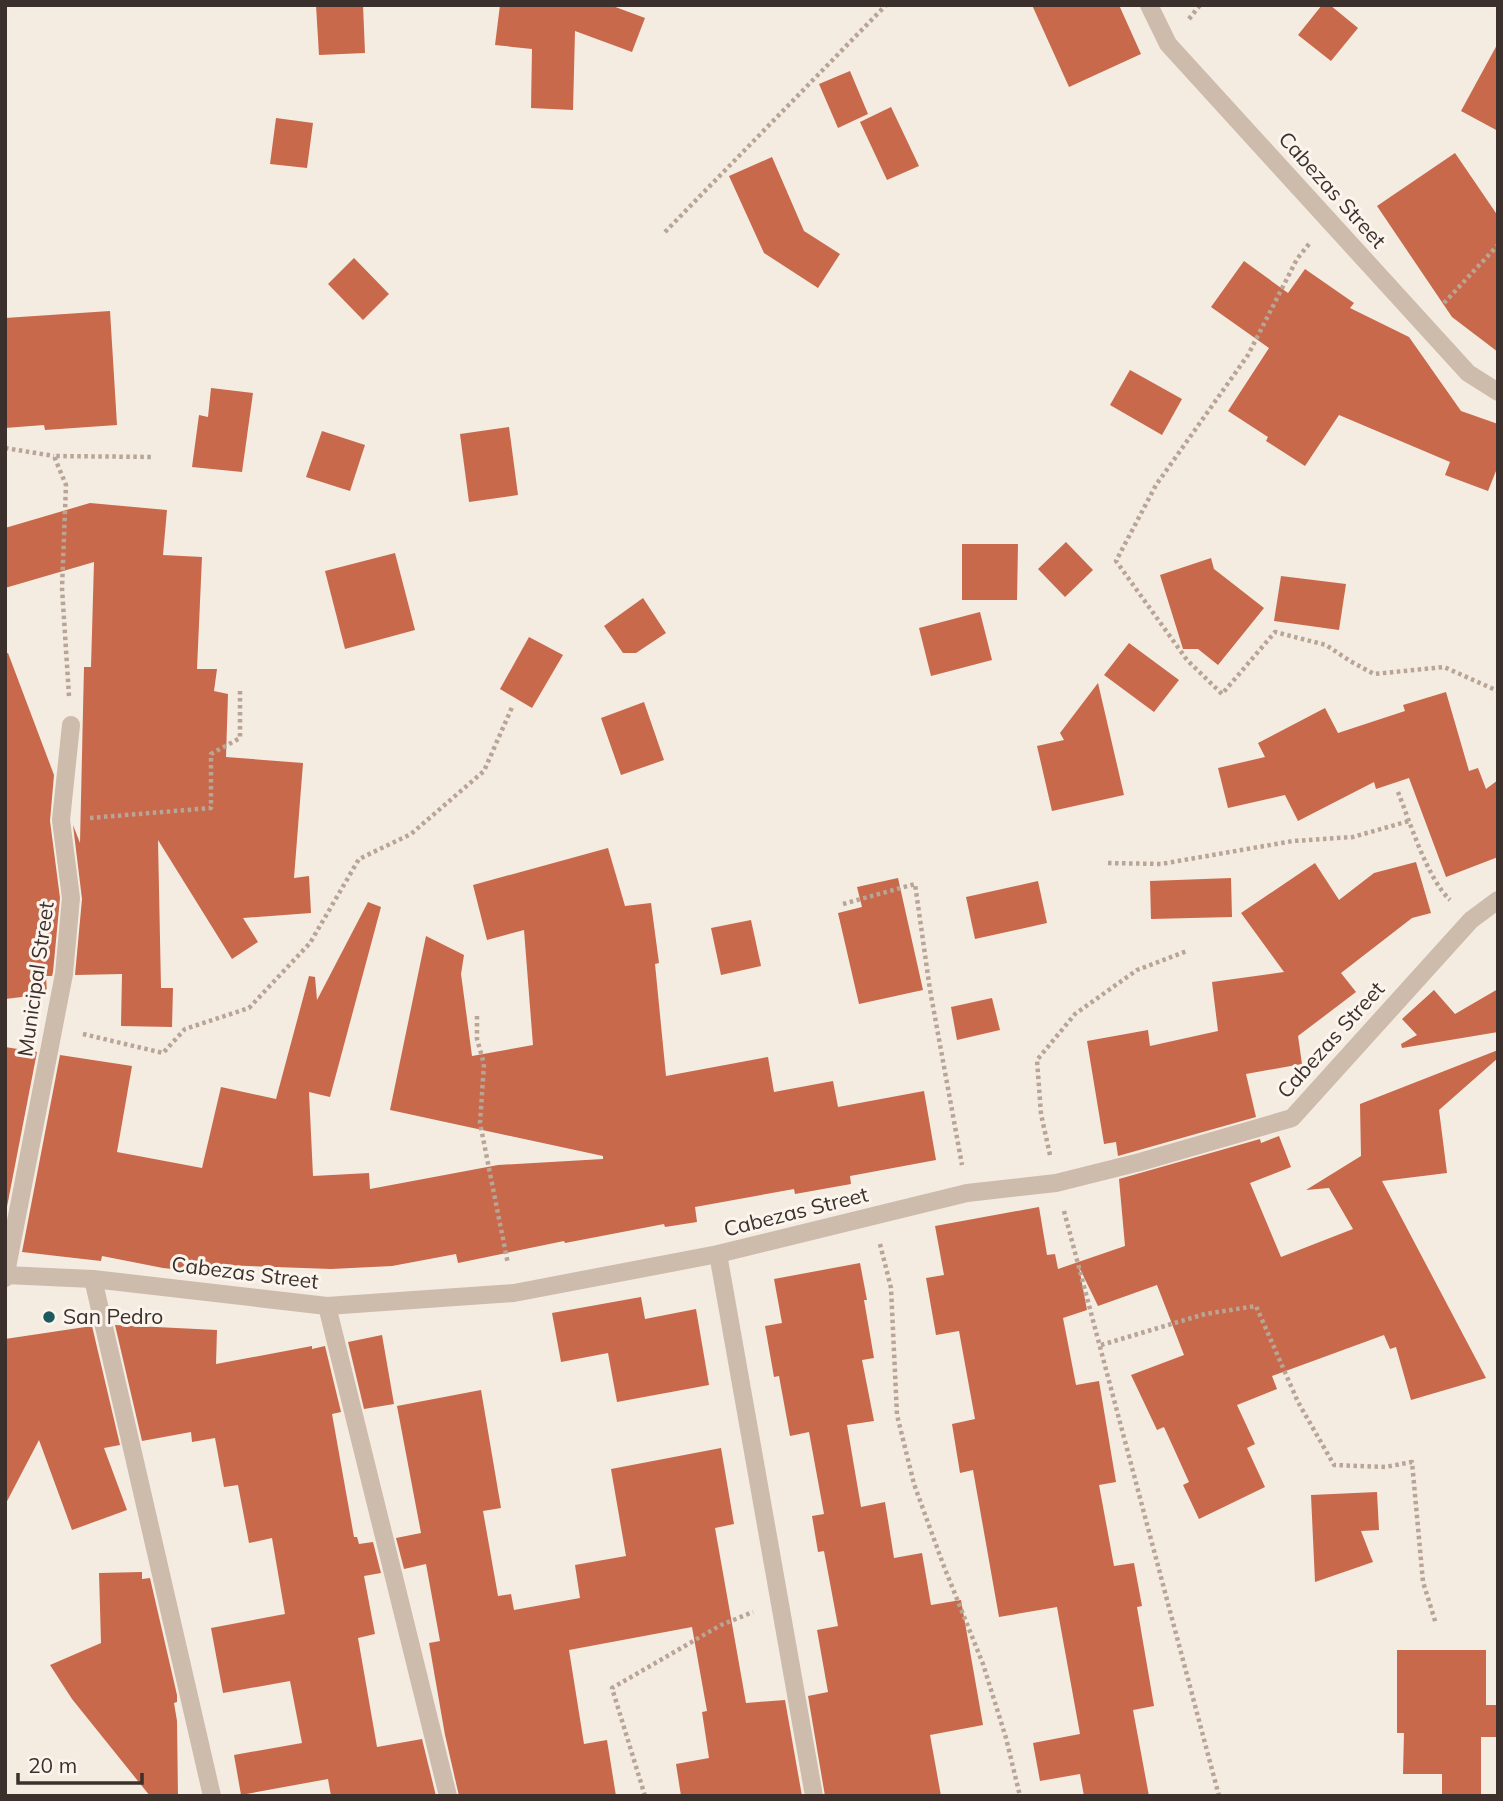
<svg xmlns="http://www.w3.org/2000/svg" width="1503" height="1801" viewBox="0 0 1503 1801" font-family="Mulish,sans-serif">
	<style>
		.building { fill: #c8694b }
		.lines { fill: none; stroke-linecap: round; stroke-linejoin: round }
		.path { stroke: #b9a596; stroke-width: 4.5; stroke-dasharray: 3.5 3.5; stroke-linecap: butt }
		.minor { stroke: #cdbbac; stroke-width: 18 }
		.poi-dot { fill: #1f5a5e; stroke: #fbf5ee; stroke-width: 2.5 }
		.labels { text-anchor: middle; stroke-width: 6; stroke-linejoin: round; paint-order: stroke }
		.street-label { font-size: 21px; fill: #3b302b; stroke: #fbf5ee }
		.poi-label { font-size: 21px; fill: #3b302b; stroke: #fbf5ee; text-anchor: start }
	</style>
	<rect width="100%" height="100%" fill="#f4ebe1"/>
	<!-- building -->
	<g class="building">
		<polygon points="316,5 363,5 365,53 319,55"/>
		<polygon points="500,5 610,5 645,18 632,52 575,31 573,110 531,108 532,49 495,45"/>
		<polygon points="1032,5 1119,5 1141,54 1069,87"/>
		<polygon points="1322,5 1330,5 1358,28 1331,61 1298,35"/>
		<polygon points="1498,43 1498,131 1461,111"/>
		<polygon points="850,71 868,114 838,128 819,84"/>
		<polygon points="891,107 919,166 887,180 860,122"/>
		<polygon points="276,118 313,123 307,168 270,164"/>
		<polygon points="1455,153 1498,216 1498,352 1452,317 1377,206"/>
		<polygon points="772,157 804,231 840,254 818,288 764,253 729,176"/>
		<polygon points="354,258 389,294 363,320 328,284"/>
		<polygon points="1244,261 1288,293 1305,269 1354,303 1350,308 1409,337 1461,411 1498,424 1498,466 1488,491 1445,475 1450,462 1339,415 1305,466 1266,441 1268,437 1228,411 1269,348 1211,307"/>
		<polygon points="110,311 117,425 45,430 44,425 5,428 5,318"/>
		<polygon points="1130,370 1182,399 1162,435 1110,405"/>
		<polygon points="211,388 253,393 242,472 192,467 199,415 208,417"/>
		<polygon points="509,427 518,495 469,502 460,434"/>
		<polygon points="322,431 365,445 350,491 306,477"/>
		<polygon points="90,503 167,510 163,555 202,557 197,669 217,669 214,691 228,694 226,757 303,763 294,878 309,876 311,913 243,918 258,942 232,959 158,840 161,988 173,988 172,1027 121,1026 122,974 75,975 82,899 73,825 80,843 84,667 91,667 94,562 5,588 5,528"/>
		<polygon points="1066,542 1093,570 1065,597 1038,569"/>
		<polygon points="962,544 1018,544 1017,600 962,600"/>
		<polygon points="395,553 415,630 345,649 325,571"/>
		<polygon points="1211,558 1214,569 1264,608 1218,665 1198,649 1183,649 1160,575"/>
		<polygon points="1281,576 1346,584 1339,630 1274,621"/>
		<polygon points="643,598 666,633 636,653 623,653 604,626"/>
		<polygon points="980,612 992,660 931,676 919,628"/>
		<polygon points="529,637 563,655 532,708 500,689"/>
		<polygon points="1129,643 1179,680 1154,712 1104,675"/>
		<polygon points="8,653 54,775 50,821 60,898 53,972 52,976 46,976 47,994 5,999 5,654"/>
		<polygon points="1098,683 1124,795 1052,811 1037,746 1064,740 1060,733"/>
		<polygon points="1446,692 1469,771 1478,768 1486,789 1498,780 1498,857 1446,877 1409,778 1376,789 1374,782 1298,821 1285,795 1228,808 1218,768 1265,757 1258,743 1325,708 1338,733 1405,711 1403,705"/>
		<polygon points="644,702 664,760 621,775 601,718"/>
		<polygon points="608,848 625,906 651,903 659,963 655,964 666,1076 768,1057 774,1092 833,1081 838,1107 924,1091 936,1160 850,1176 851,1184 795,1194 794,1189 695,1207 697,1222 665,1227 664,1224 565,1243 564,1241 458,1263 456,1254 392,1266 331,1269 222,1265 221,1274 163,1268 102,1256 101,1261 22,1252 60,1055 132,1066 117,1152 202,1168 221,1087 276,1099 309,976 315,977 317,1000 368,902 381,907 330,1097 309,1092 313,1176 369,1173 370,1189 498,1165 603,1159 603,1156 390,1110 426,936 464,955 461,974 472,1056 533,1045 524,930 487,940 473,885"/>
		<polygon points="1416,862 1431,913 1412,918 1341,973 1356,992 1298,1036 1302,1064 1246,1074 1256,1117 1118,1156 1116,1142 1104,1144 1087,1041 1148,1030 1150,1046 1218,1031 1212,982 1284,972 1241,913 1315,863 1339,900 1374,873"/>
		<polygon points="898,878 923,990 859,1004 838,913 862,907 857,887"/>
		<polygon points="1231,878 1232,917 1151,919 1150,881"/>
		<polygon points="1038,881 1047,923 975,939 966,897"/>
		<polygon points="751,920 761,966 721,975 711,928"/>
		<polygon points="1498,989 1498,1032 1402,1048 1401,1044 1417,1035 1402,1019 1434,990 1455,1014"/>
		<polygon points="992,998 1000,1030 957,1040 951,1007"/>
		<polygon points="5,1047 37,1052 5,1217"/>
		<polygon points="1498,1050 1498,1058 1439,1110 1447,1173 1382,1181 1486,1378 1411,1400 1396,1347 1390,1349 1384,1335 1272,1376 1277,1389 1237,1405 1255,1444 1247,1448 1265,1487 1199,1519 1183,1485 1189,1482 1164,1427 1157,1430 1131,1375 1184,1355 1157,1285 1098,1306 1079,1267 1087,1310 1063,1318 1076,1385 1099,1381 1116,1482 1099,1485 1114,1566 1134,1563 1142,1606 1137,1607 1154,1706 1133,1710 1149,1796 1084,1796 1080,1774 1040,1781 1033,1743 1080,1734 1057,1607 999,1617 973,1470 960,1473 952,1424 975,1419 959,1331 936,1335 926,1278 944,1275 935,1226 1039,1207 1047,1255 1055,1254 1058,1269 1125,1246 1119,1179 1260,1139 1261,1143 1279,1136 1291,1167 1250,1183 1281,1257 1353,1229 1329,1188 1306,1190 1361,1156 1360,1104"/>
		<polygon points="860,1263 867,1300 864,1300 874,1358 862,1360 874,1421 847,1425 861,1507 885,1502 894,1558 922,1553 931,1605 961,1600 983,1725 930,1735 941,1796 825,1796 808,1696 828,1692 817,1630 838,1626 824,1551 818,1552 812,1516 824,1514 809,1432 790,1436 779,1376 774,1377 765,1326 782,1323 774,1279"/>
		<polygon points="641,1297 645,1319 696,1309 709,1385 617,1402 608,1353 561,1362 552,1313"/>
		<polygon points="115,1325 217,1330 216,1364 312,1346 312,1349 325,1346 341,1412 332,1414 354,1537 357,1537 359,1544 373,1542 381,1573 364,1576 375,1634 358,1638 377,1747 422,1739 436,1796 331,1796 328,1779 241,1795 234,1755 302,1743 290,1681 223,1693 211,1628 285,1614 272,1538 249,1543 238,1485 224,1487 215,1438 192,1442 191,1432 142,1441"/>
		<polygon points="92,1326 120,1445 104,1448 127,1510 72,1530 39,1440 5,1505 5,1339"/>
		<polygon points="382,1335 394,1404 364,1409 348,1342"/>
		<polygon points="481,1390 501,1508 483,1511 498,1596 511,1594 514,1610 580,1598 575,1565 626,1556 611,1469 721,1448 734,1524 715,1528 746,1703 785,1700 802,1796 681,1796 676,1764 709,1758 702,1712 707,1711 692,1627 569,1650 584,1744 607,1740 616,1796 459,1796 445,1735 429,1643 440,1641 426,1564 404,1569 396,1538 421,1533 397,1406"/>
		<polygon points="1377,1492 1379,1530 1361,1531 1373,1562 1315,1582 1311,1495"/>
		<polygon points="142,1572 142,1579 150,1578 177,1695 177,1702 174,1703 177,1721 178,1796 150,1796 72,1699 50,1665 101,1643 99,1573"/>
		<polygon points="1397,1650 1486,1650 1486,1705 1498,1705 1498,1737 1481,1737 1481,1796 1442,1796 1442,1774 1403,1774 1404,1733 1397,1733"/>
	</g>
	<g class="lines">
		<!-- path -->
		<g class="path">
			<polyline points="1189,19 1200,5"/>
			<polyline points="665,232 886,5"/>
			<polyline points="1309,244 1297,259 1248,355 1156,485 1116,561 1187,660 1222,694 1275,632 1326,645 1350,661 1374,674 1444,667 1498,691"/>
			<polyline points="1444,303 1498,245"/>
			<polyline points="5,448 54,456"/>
			<polyline points="69,696 62,588 66,485 54,456 153,457"/>
			<path d="M 1398,792 C 1410,822 1427,878 1450,900"/>
			<polyline points="90,818 211,808 211,754 240,738 240,688"/>
			<polyline points="1108,863 1161,864 1293,841 1353,837 1409,821"/>
			<polyline points="843,904 915,884 930,990 962,1165"/>
			<polyline points="477,1016 477,1039 484,1064 480,1123 508,1264"/>
			<polyline points="83,1034 163,1053 185,1029 249,1008 310,943 359,859 411,834 484,771 513,705"/>
			<polyline points="1050,1155 1041,1114 1037,1060 1075,1014 1137,970 1187,951"/>
			<polyline points="1064,1211 1219,1796"/>
			<polyline points="880,1244 891,1288 897,1415 914,1484 943,1564 983,1664 1006,1738 1020,1796"/>
			<polyline points="1101,1345 1205,1314 1256,1306 1298,1402 1334,1465 1385,1467 1412,1462 1423,1582 1436,1624"/>
			<polyline points="645,1796 612,1688 721,1625 753,1612"/>
		</g>
		<!-- minor -->
		<g class="minor">
			<polyline points="1149,5 1168,44 1468,373 1498,392"/>
			<polyline points="718,1254 814,1796"/>
			<polyline points="5,1275 93,1279 327,1306 514,1293 718,1254 967,1193 1056,1183 1140,1162 1292,1118 1471,920 1498,900"/>
			<polyline points="5,1278 64,974 71,898 61,820 71,725"/>
			<polyline points="93,1279 212,1796"/>
			<polyline points="327,1306 448,1796"/>
		</g>
	</g>
	<!-- markers -->
	<circle class="poi-dot" cx="49" cy="1317" r="7"/>
	<g class="labels">
		<!-- street labels -->
		<g class="street-label">
			<text transform="translate(1332 190) rotate(48)" y="7">Cabezas Street</text>
			<text transform="translate(36 979) rotate(-82)" y="7">Municipal Street</text>
			<text transform="translate(1331 1040) rotate(-48)" y="7">Cabezas Street</text>
			<text transform="translate(796 1212) rotate(-14)" y="7">Cabezas Street</text>
			<text transform="translate(245 1273) rotate(7)" y="7">Cabezas Street</text>
		</g>
		<!-- poi labels -->
		<g class="poi-label">
			<text x="63" y="1324">San Pedro</text>
		</g>
	</g>
	<!-- border -->
	<rect width="1503" height="1801" fill="none" stroke="#3b302b" stroke-width="14"/>
	<!-- scale -->
	<path d="M18 1773v10h124v-10" fill="none" stroke="#3b302b" stroke-width="3.5"/>
	<text x="28" y="1773" font-size="21" fill="#3b302b" stroke="#fbf5ee" stroke-width="5" paint-order="stroke">20 m</text>
</svg>
